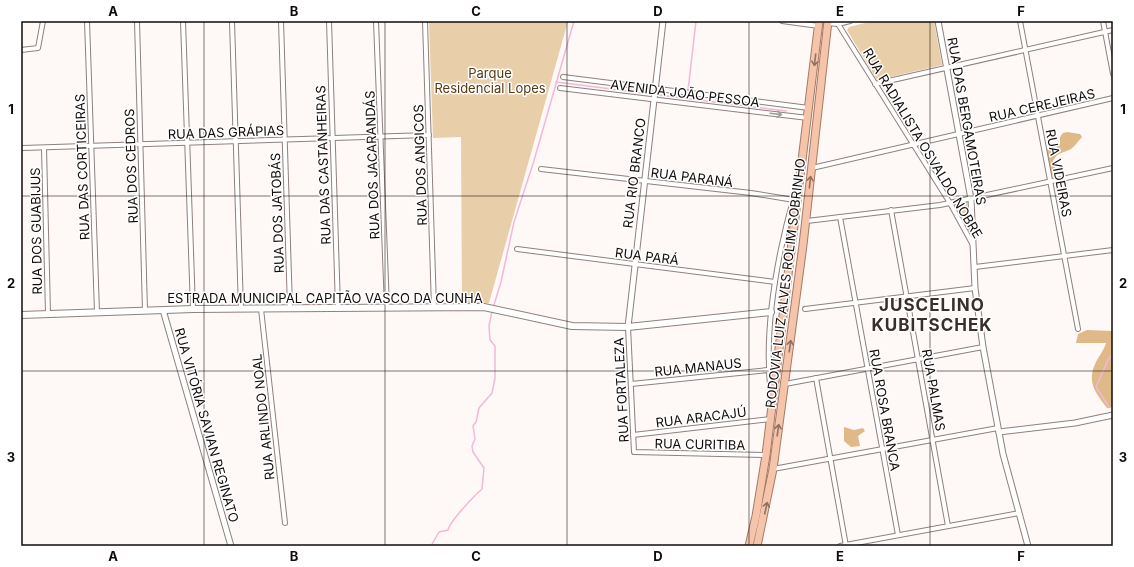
<svg xmlns="http://www.w3.org/2000/svg" width="1134" height="567" viewBox="0 0 1134 567" font-family="Inter,sans-serif">
	<style>
		.green { fill: #e9ceaa }
		.forest { fill: #dfb987 }
		.lines { fill: none; stroke-linecap: round; stroke-linejoin: round }
		.stream { stroke: #f1b8da; stroke-width: 1.5 }
		.minor-casing { stroke: #8e807d; stroke-width: 6 }
		.tertiary-casing { stroke: #8e807d; stroke-width: 7 }
		.secondary-casing { stroke: #8e807d; stroke-width: 8 }
		.trunk-casing { stroke: #a47a64; stroke-width: 9 }
		.minor { stroke: #fff; stroke-width: 4 }
		.tertiary { stroke: #fff; stroke-width: 5 }
		.secondary { stroke: #fff; stroke-width: 6 }
		.trunk { stroke: #f6c4aa; stroke-width: 7 }
		.oneway { stroke: #8e7162 }
		.oneway2 { stroke: #9f9d9d }
		.grid { fill: none; stroke: #100b0a; stroke-width: 1; stroke-opacity: 0.55 }
		.labels { text-anchor: middle; stroke-width: 3; stroke-linejoin: round; paint-order: stroke }
		.park-label { font-size: 13px; fill: #543a13; stroke: #fff }
		.street-label { font-size: 13px; fill: #100b0a; stroke: #fff }
		.district-label { font-size: 17px; font-weight: bold; letter-spacing: 1px; fill: #3a2e2c; stroke: #fff }
		.neatline { fill: none; stroke: #100b0a; stroke-width: 1.5 }
		.grid-label { font-size: 13px; text-anchor: middle; font-weight: bold; fill: #100b0a }
	</style>
	<rect width="100%" height="100%" fill="#fef8f7"/>
	<!-- green -->
	<g class="green">
		<polygon points="429,21 568,21 489,303 462,303 461,137 433,138"/>
		<polygon points="873,21 934,21 942,65 877,80 847,30 849,27"/>
		<polygon points="967,201 969,235 955,204"/>
	</g>
	<!-- forest -->
	<g class="forest">
		<path d="M 1067,132 L 1080,134 L 1082,137 C 1078,141 1075,146 1071,149 C 1062,154 1059,151 1053,161 L 1057,174 L 1053,177 L 1049,167 L 1047,149 L 1060,144 L 1060,137 L 1063,133 Z"/>
		<path d="M 1087,330 L 1113,331 L 1113,406 L 1110,408 L 1107,408 C 1096,393 1086,382 1096,362 C 1099,356 1104,350 1106,343 L 1076,343 L 1078,334 Z"/>
		<polygon points="844,427 854,430 863,428 865,431 858,436 860,446 851,447 844,441"/>
	</g>
	<g class="lines">
		<!-- stream -->
		<g class="stream">
			<polyline points="556,82 786,111"/>
			<polyline points="687,99 696,21"/>
			<polyline points="493,308 501,282 514,222 533,164 574,21"/>
			<polyline points="1109,407 1096,387 1108,360 1113,353"/>
			<path d="M 431,546 L 439,532 L 448,530 C 450,521 474,496 482,489 L 484,468 L 473,452 L 472,446 L 475,439 L 473,426 L 476,422 L 479,408 L 492,393 L 495,378 L 495,346 L 490,340 L 489,326 L 492,311"/>
		</g>
		<!-- minor casing -->
		<g class="minor-casing">
			<g id="minor">
				<polyline points="87,21 97,312"/>
				<polyline points="137,21 145,311"/>
				<polyline points="183,21 193,309"/>
				<polyline points="232,21 241,309"/>
				<polyline points="281,21 290,308"/>
				<polyline points="329,21 338,308"/>
				<polyline points="376,21 387,308"/>
				<polyline points="425,21 434,308"/>
				<polyline points="782,21 819,26"/>
				<polyline points="1020,21 1078,329"/>
				<polyline points="1103,21 1113,74"/>
				<polyline points="827,23 838,24 850,21"/>
				<polyline points="838,24 950,203 973,245"/>
				<polyline points="21,50 38,48 43,21"/>
				<polyline points="563,77 809,108"/>
				<polyline points="875,84 1113,30"/>
				<polyline points="560,88 808,118"/>
				<polyline points="23,148 429,135"/>
				<polyline points="44,148 48,314"/>
				<polyline points="812,168 1113,98"/>
				<polyline points="541,169 751,193 794,200"/>
				<polyline points="891,210 948,526"/>
				<polyline points="840,217 898,535"/>
				<polyline points="807,221 940,205 1113,168"/>
				<polyline points="517,249 775,282"/>
				<polyline points="975,267 1113,250"/>
				<polyline points="261,309 285,523"/>
				<polyline points="805,309 975,288"/>
				<polyline points="628,327 634,452 766,455"/>
				<polyline points="816,378 846,546"/>
				<polyline points="631,384 768,370"/>
				<polyline points="785,384 983,347"/>
				<path d="M 771,395 C 765,347 771,297 781,249 C 785,232 788,215 794,199"/>
				<polyline points="633,435 771,419"/>
				<polyline points="773,469 998,428"/>
				<polyline points="840,546 1019,513"/>
			</g>
		</g>
		<!-- tertiary casing -->
		<g class="tertiary-casing">
			<g id="tertiary">
				<polyline points="938,21 971,199 975,288 983,347 1003,454 1028,546"/>
				<polyline points="163,310 231,546"/>
				<polyline points="628,327 663,21"/>
				<polyline points="999,432 1075,423 1113,415"/>
			</g>
		</g>
		<!-- secondary casing -->
		<g class="secondary-casing">
			<polyline id="secondary" points="21,315 193,309 484,307 572,326 628,327 771,312"/>
		</g>
		<!-- trunk casing -->
		<g class="trunk-casing">
			<g id="trunk">
				<polyline points="749,546 756,516 766,455 819,21"/>
				<polyline points="757,546 773,469 803,245 828,21"/>
			</g>
		</g>
		<!-- minor -->
		<use href="#minor" class="minor"/>
		<!-- tertiary -->
		<use href="#tertiary" class="tertiary"/>
		<!-- secondary -->
		<use href="#secondary" class="secondary"/>
		<!-- trunk -->
		<use href="#trunk" class="trunk"/>
	</g>
	<!-- one-way arrows -->
	<defs><path id="oneway-shaft" d="M-6 0H5M1.5-3L5.5 0L1.5 3" fill="none" stroke-width="1.6" stroke-linecap="round" stroke-linejoin="round"/></defs>
	<g class="oneway">
		<use href="#oneway-shaft" transform="translate(815 60) rotate(97)"/>
		<use href="#oneway-shaft" transform="translate(810 182) rotate(-84)"/>
		<use href="#oneway-shaft" transform="translate(790 346) rotate(-82)"/>
		<use href="#oneway-shaft" transform="translate(778 430) rotate(-82)"/>
		<use href="#oneway-shaft" transform="translate(766 508) rotate(-78)"/>
	</g>
	<use class="oneway2" href="#oneway-shaft" transform="translate(776 114) rotate(7)"/>
	<!-- grid -->
	<path class="grid" d="M 204,21 L 204,546M 385,21 L 385,546M 567,21 L 567,546M 749,21 L 749,546M 930,21 L 930,546M 21,196 L 1113,196M 21,371 L 1113,371"/>
	<g class="labels">
		<!-- park labels -->
		<g class="park-label">
			<text x="490" y="78">Parque<tspan x="490" dy="15">Residencial Lopes</tspan></text>
		</g>
		<!-- street labels -->
		<g class="street-label">
			<text transform="translate(685 93) rotate(7)" y="5">AVENIDA JOÃO PESSOA</text>
			<text transform="translate(1042 105) rotate(-13)" y="5">RUA CEREJEIRAS</text>
			<text transform="translate(967 121) rotate(80)" y="5">RUA DAS BERGAMOTEIRAS</text>
			<text transform="translate(226 132) rotate(-2)" y="5">RUA DAS GRÁPIAS</text>
			<text transform="translate(923 143) rotate(59)" y="5">RUA RADIALISTA OSVALDO NOBRE</text>
			<text transform="translate(323 165) rotate(-92)" y="5">RUA DAS CASTANHEIRAS</text>
			<text transform="translate(372 165) rotate(-92)" y="5">RUA DOS JACARANDÁS</text>
			<text transform="translate(420 165) rotate(-92)" y="5">RUA DOS ANGICOS</text>
			<text transform="translate(131 166) rotate(-92)" y="5">RUA DOS CEDROS</text>
			<text transform="translate(82 167) rotate(-92)" y="5">RUA DAS CORTICEIRAS</text>
			<text transform="translate(634 173) rotate(-83)" y="5">RUA RIO BRANCO</text>
			<text transform="translate(1059 173) rotate(79)" y="5">RUA VIDEIRAS</text>
			<text transform="translate(692 177) rotate(7)" y="5">RUA PARANÁ</text>
			<text transform="translate(277 213) rotate(-92)" y="5">RUA DOS JATOBÁS</text>
			<text transform="translate(36 231) rotate(-91)" y="5">RUA DOS GUABIJUS</text>
			<text transform="translate(647 256) rotate(7)" y="5">RUA PARÁ</text>
			<text transform="translate(785 283) rotate(-83)" y="5">RODOVIA LUIZ ALVES ROLIM SOBRINHO</text>
			<text x="325" y="303">ESTRADA MUNICIPAL CAPITÃO VASCO DA CUNHA</text>
			<text transform="translate(698 367) rotate(-6)" y="5">RUA MANAUS</text>
			<text transform="translate(621 390) rotate(-93)" y="5">RUA FORTALEZA</text>
			<text transform="translate(934 390) rotate(80)" y="5">RUA PALMAS</text>
			<text transform="translate(885 410) rotate(80)" y="5">RUA ROSA BRANCA</text>
			<text transform="translate(263 417) rotate(-96)" y="5">RUA ARLINDO NOAL</text>
			<text transform="translate(701 417) rotate(-7)" y="5">RUA ARACAJÚ</text>
			<text transform="translate(207 425) rotate(74)" y="5">RUA VITÓRIA SAVIAN REGINATO</text>
			<text transform="translate(700 444) rotate(1)" y="5">RUA CURITIBA</text>
		</g>
		<!-- district labels -->
		<g class="district-label">
			<text x="932" y="311">JUSCELINO<tspan x="932" dy="20">KUBITSCHEK</tspan></text>
		</g>
	</g>
	<!-- border -->
	<rect width="1134" height="567" fill="none" stroke="#ffffff" stroke-width="44"/>
	<rect x="22" y="22" width="1090" height="523" class="neatline"/>
	<g class="grid-label">
		<text x="113" y="16">A</text>
		<text x="294" y="16">B</text>
		<text x="476" y="16">C</text>
		<text x="658" y="16">D</text>
		<text x="840" y="16">E</text>
		<text x="1021" y="16">F</text>
		<text x="11" y="114">1</text>
		<text x="1123" y="114">1</text>
		<text x="11" y="288">2</text>
		<text x="1123" y="288">2</text>
		<text x="11" y="462">3</text>
		<text x="1123" y="462">3</text>
		<text x="113" y="561">A</text>
		<text x="294" y="561">B</text>
		<text x="476" y="561">C</text>
		<text x="658" y="561">D</text>
		<text x="840" y="561">E</text>
		<text x="1021" y="561">F</text>
	</g>
</svg>
